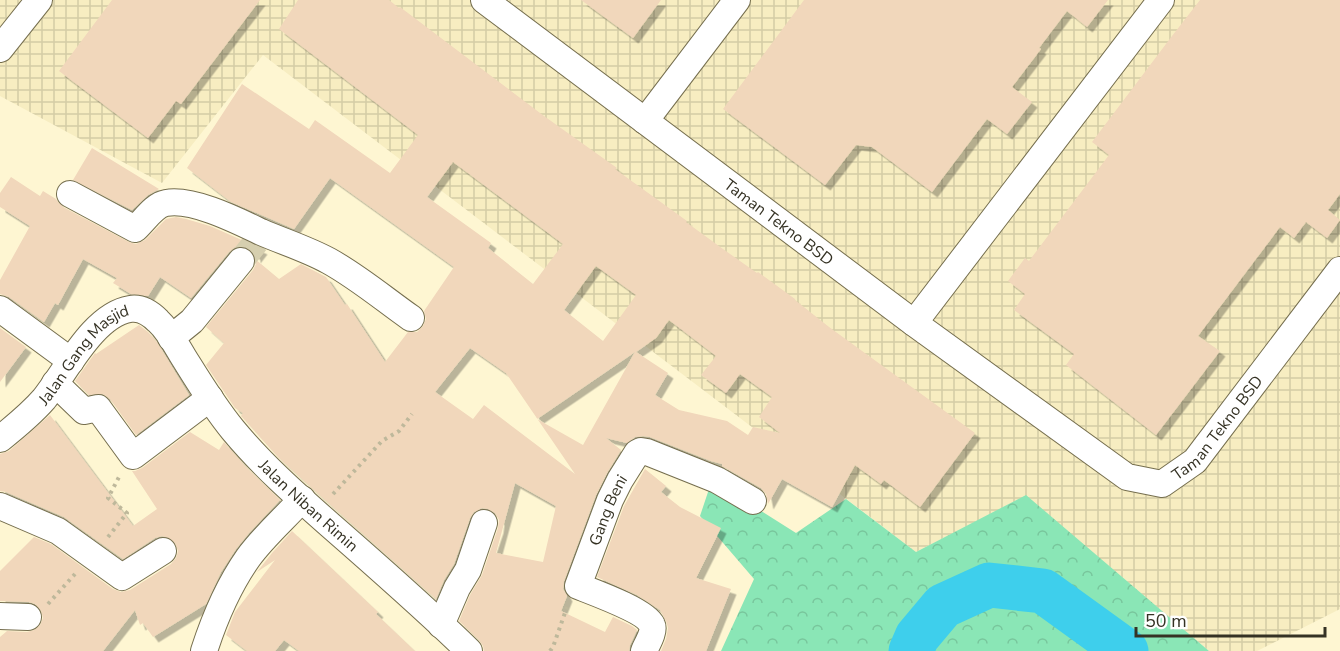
<svg xmlns="http://www.w3.org/2000/svg" width="1340" height="651" viewBox="0 0 1340 651" font-family="'Nunito Sans',sans-serif">
	<style>
		.industrial { fill: url(#industrial-grid) }
		.forest { fill: url(#forest-crowns) }
		.lines { fill: none; stroke-linecap: round; stroke-linejoin: round }
		.river { stroke: #3ecfec; stroke-width: 45 }
		.building { fill: #f1d7bb; fill-rule: evenodd; filter: url(#shadow) }
		.minor-tunnel { stroke: #d6cfaf; stroke-width: 26; stroke-dasharray: 26 13; stroke-linecap: butt }
		.minor-casing { stroke: #756e4e; stroke-width: 28 }
		.path { stroke: #beb89b; stroke-width: 4; stroke-dasharray: 3 4.5; stroke-linecap: butt }
		.minor { stroke: #fff; stroke-width: 26 }
		.labels { text-anchor: middle; stroke-width: 4.5; stroke-linejoin: round; paint-order: stroke }
		.street-label { font-size: 16px; fill: #353224; stroke: #fff }
	</style>
	<defs>
		<pattern id="industrial-grid" width="8" height="8" patternUnits="userSpaceOnUse" patternTransform="scale(1.5)"><rect width="8" height="8" fill="#f7edc1"/><path d="M0 4h8M4 0v8" fill="none" stroke="#d4cca6"/></pattern>
		<pattern id="forest-crowns" width="20" height="18" patternUnits="userSpaceOnUse" patternTransform="scale(1.5)"><rect width="20" height="18" fill="#8ae6b6"/><path d="M2 6a3 3 0 1 1 6 0M12 15a3 3 0 1 1 6 0" fill="none" stroke="#78c69c"/></pattern>
		<filter id="shadow"><feDropShadow dx="5.5" dy="5.5" stdDeviation="0" flood-color="#0004"/></filter>
	</defs>
	<rect width="100%" height="100%" fill="#fef6d2"/>
	<!-- industrial -->
	<polygon class="industrial" points="0,0 1340,0 1340,609 1257,651 1209,651 1026,496 916,552 263,55 162,183 0,96"/>
	<!-- forest -->
	<polygon class="forest" points="712,480 796,533 846,499 916,552 1026,495 1209,651 721,651 754,579 700,516"/>
	<g class="lines">
		<!-- river -->
		<polyline class="river" points="911,651 917,637 943,606 989,585 1043,591 1126,651"/>
	</g>
	<!-- building -->
	<g class="building">
		<polygon points="112,0 260,0 181,104 176,101 148,138 59,71"/>
		<path d="M 298,0 L 389,0 L 399,8 L 400,7 L 544,116 L 617,168 L 615,169 L 687,221 L 686,222 L 723,249 L 757,273 L 758,272 L 795,299 L 795,300 L 829,327 L 975,433 L 920,507 L 884,480 L 881,484 L 855,465 L 832,507 L 782,479 L 768,504 L 766,494 L 761,488 L 722,466 L 722,464 L 711,461 L 650,437 L 643,436 L 635,437 L 627,443 L 606,438 L 621,450 L 607,473 L 596,495 L 564,581 L 563,589 L 567,596 L 561,611 L 605,632 L 613,617 L 632,626 L 637,630 L 630,645 L 629,651 L 484,651 L 483,646 L 479,640 L 459,621 L 470,595 L 482,575 L 498,528 L 499,520 L 495,513 L 488,509 L 482,508 L 474,512 L 470,518 L 454,564 L 444,580 L 436,599 L 315,491 L 278,457 L 241,416 L 243,413 L 235,408 L 206,365 L 224,343 L 206,327 L 253,270 L 256,264 L 255,259 L 279,279 L 301,264 L 326,277 L 345,305 L 347,304 L 385,362 L 408,332 L 417,332 L 423,326 L 426,319 L 424,311 L 454,267 L 330,178 L 294,229 L 231,202 L 187,168 L 242,84 L 309,129 L 315,120 L 390,173 L 418,135 L 279,29 ZM 453,162 L 563,244 L 533,284 L 488,248 L 491,243 L 427,197 ZM 596,266 L 636,295 L 603,341 L 564,310 ZM 669,320 L 716,356 L 701,375 L 726,393 L 740,374 L 772,397 L 759,417 L 780,433 L 753,427 L 748,435 L 727,421 L 679,410 L 655,395 L 668,373 L 636,352 L 656,338 ZM 470,348 L 506,373 L 575,474 L 484,405 L 473,419 L 435,392 ZM 635,352 L 583,445 L 537,419 ZM 515,483 L 556,506 L 543,562 L 496,553 Z"/>
		<polygon points="581,0 661,0 633,38"/>
		<polygon points="804,0 1108,0 1087,27 1067,11 1039,48 1041,49 1012,87 1032,102 1007,134 987,119 932,192 872,147 856,145 825,185 723,109"/>
		<polygon points="1200,0 1340,0 1340,194 1328,210 1340,220 1327,238 1306,222 1294,238 1280,227 1198,336 1220,351 1156,435 1066,365 1074,354 1014,310 1025,294 1008,281 1025,258 1029,261 1109,155 1092,142 1172,36"/>
		<polygon points="92,148 123,167 159,189 148,195 132,210 73,180"/>
		<polygon points="11,177 40,196 43,191 56,199 58,202 63,207 129,242 136,244 145,240 166,219 176,217 186,219 210,226 262,249 255,258 255,255 250,249 243,246 235,247 229,252 191,298 160,277 148,296 131,294 113,283 117,278 83,259 58,305 55,303 44,322 9,297 0,294 0,280 30,226 0,207 0,193"/>
		<polygon points="139,325 148,332 157,342 189,395 136,435 110,399 103,394 89,395 75,381 95,353 96,354"/>
		<polygon points="0,328 26,347 0,382"/>
		<polygon points="50,415 133,526 157,509 132,471 135,471 142,468 190,432 219,450 224,442 245,466 280,500 249,533 236,549 221,572 206,604 153,637 143,623 140,625 135,610 103,651 0,651 0,637 7,631 27,632 34,630 40,625 43,618 41,611 35,604 29,602 0,601 0,571 34,537 51,544 113,589 121,592 130,590 171,564 176,558 178,551 175,543 169,538 162,536 155,538 123,559 64,517 6,492 0,491 0,454 9,451"/>
		<polygon points="645,469 666,486 661,492 680,507 721,528 696,578 731,589 706,651 661,651 666,639 668,628 666,621 660,610 637,595 597,577 624,506"/>
		<polygon points="292,531 378,612 376,614 415,651 299,651 284,640 275,651 247,651 226,635 235,612 275,560 257,572 272,553"/>
	</g>
	<g class="lines">
		<!-- minor-tunnel -->
		<polyline class="minor-tunnel" points="241,261 256,242"/>
		<!-- minor casing -->
		<g class="minor-casing">
			<g id="minor">
				<path id="s1" d="M 484,0 L 914,323 L 1127,477 L 1162,484 L 1195,461 L 1340,270"/>
				<polyline points="0,49 39,0"/>
				<polyline points="645,121 737,0"/>
				<path d="M 70,194 L 135,229 C 144,221 154,205 166,203 C 193,198 238,221 261,232 C 284,242 307,249 329,261 C 358,277 384,299 411,318"/>
				<polyline points="0,309 71,361"/>
				<polyline points="914,323 1161,0"/>
				<polyline points="171,338 192,321 241,261"/>
				<polyline points="55,383 84,411 98,408 133,456 210,398"/>
				<path id="s2" d="M 0,439 C 15,427 31,414 44,399 C 66,372 93,315 130,309 C 141,307 150,313 158,321 C 169,331 176,345 184,358 C 199,382 214,407 233,430 C 262,465 296,495 330,525 C 377,566 424,607 469,651"/>
				<polyline points="0,506 58,531 122,577 163,551"/>
				<polyline points="0,616 28,617"/>
				<polyline points="441,625 457,588 468,570 484,523"/>
				<path d="M 204,651 C 214,620 229,585 248,558 C 263,537 284,519 302,499"/>
				<path id="s3" d="M 644,651 C 647,644 655,631 652,625 C 646,611 593,592 578,586 L 610,500 L 620,480 L 637,453 L 641,451 L 647,452 L 717,480 L 753,501"/>
			</g>
		</g>
		<!-- path -->
		<g class="path">
			<polyline points="333,494 382,441 399,431 412,414"/>
			<polyline points="108,537 127,513 108,498 119,477"/>
			<polyline points="48,604 75,574"/>
			<polyline points="550,651 553,647 567,607"/>
		</g>
		<!-- minor -->
		<use href="#minor" class="minor"/>
	</g>
	<g class="labels">
		<!-- street labels -->
		<g class="street-label">
			<text dy="6" stroke="none"><textPath href="#s1" startOffset="369">Taman Tekno BSD</textPath></text>
			<text dy="6" stroke="none"><textPath href="#s2" startOffset="120">Jalan Gang Masjid</textPath></text>
			<text dy="6" stroke="none"><textPath href="#s1" startOffset="916">Taman Tekno BSD</textPath></text>
			<text dy="6" stroke="none"><textPath href="#s2" startOffset="458">Jalan Niban Rimin</textPath></text>
			<text dy="6" stroke="none"><textPath href="#s3" startOffset="194">Gang Beni</textPath></text>
		</g>
	</g>
	<!-- scale -->
	<path d="M1136 627v9h189v-9" fill="none" stroke="#353224" stroke-width="3"/>
	<text x="1145" y="627" font-size="18" fill="#353224" stroke="#ffffff" stroke-width="4.5" paint-order="stroke">50 m</text>
</svg>
